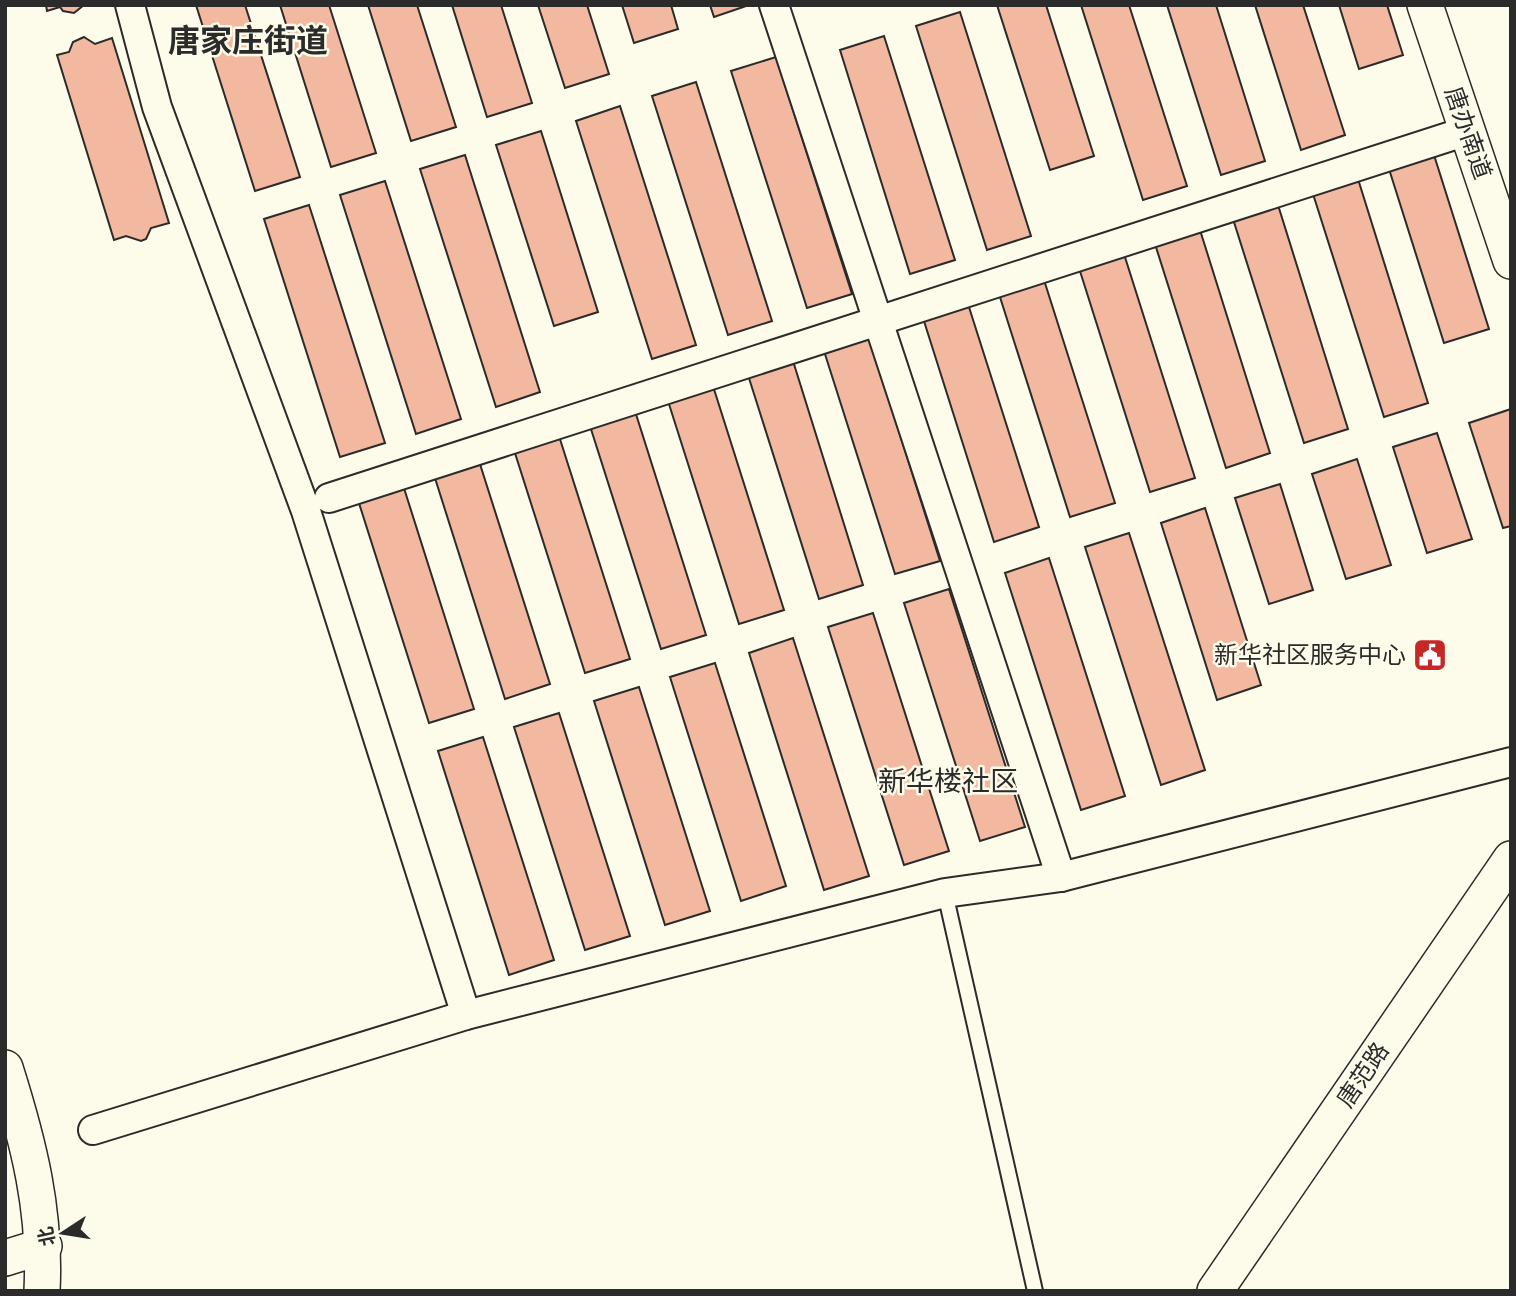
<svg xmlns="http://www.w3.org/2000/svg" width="1516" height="1296" viewBox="0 0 1516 1296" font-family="Ubuntu,'Noto Sans SC',sans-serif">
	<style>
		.building { fill: #f2b8a0; stroke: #2b2b2b; stroke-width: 2 }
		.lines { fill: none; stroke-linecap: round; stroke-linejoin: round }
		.service-casing { stroke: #2b2b2b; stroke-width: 18 }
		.minor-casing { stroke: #2b2b2b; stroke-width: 32 }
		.tertiary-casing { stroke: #2b2b2b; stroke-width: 38 }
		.service { stroke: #fdfbea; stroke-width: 14 }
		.minor { stroke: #fdfbea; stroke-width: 28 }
		.tertiary { stroke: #fdfbea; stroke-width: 35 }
		.labels { text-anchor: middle; stroke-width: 5; stroke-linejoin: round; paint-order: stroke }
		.street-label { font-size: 24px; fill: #2b2b2b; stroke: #fdfbea }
		.poi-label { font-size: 24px; fill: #2b2b2b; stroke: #fdfbea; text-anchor: end }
		.quarter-label { font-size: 28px; fill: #2b2b2b; stroke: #fdfbea }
		.district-label { font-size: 32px; font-weight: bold; fill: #2b2b2b; stroke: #fdfbea }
	</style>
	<rect width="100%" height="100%" fill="#fdfbea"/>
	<!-- building -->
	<g class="building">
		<polygon points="46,5 84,5 74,13 63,11 60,7 47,11"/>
		<polygon points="196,5 245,5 300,177 255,191"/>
		<polygon points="280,5 329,5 376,153 331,167"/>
		<polygon points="368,5 417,5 456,127 411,141"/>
		<polygon points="452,5 501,5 532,103 487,117"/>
		<polygon points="538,5 587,5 609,74 565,88"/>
		<polygon points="622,5 671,5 678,29 634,43"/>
		<polygon points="710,5 749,5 714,17"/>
		<polygon points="997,5 1046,5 1094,156 1050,170"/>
		<polygon points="1081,5 1129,5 1187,186 1143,200"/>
		<polygon points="1167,5 1216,5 1265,161 1221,175"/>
		<polygon points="1255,5 1303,5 1345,135 1301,150"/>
		<polygon points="1339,5 1387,5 1403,55 1359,69"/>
		<polygon points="960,12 1031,236 987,250 916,26"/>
		<polygon points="884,36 955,260 910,274 840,50"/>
		<polygon points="84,37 95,44 112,38 169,223 151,228 146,239 141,241 126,236 114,240 57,55 69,52 73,42"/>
		<polygon points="776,57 852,294 807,308 731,71"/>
		<polygon points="696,82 772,321 728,335 652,96"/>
		<polygon points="620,106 696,345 652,359 576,121"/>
		<polygon points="541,131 598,312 554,326 496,145"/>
		<polygon points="465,155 540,392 496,407 420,169"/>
		<polygon points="1434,155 1489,329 1444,343 1389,169"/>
		<polygon points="1358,179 1428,403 1384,417 1313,194"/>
		<polygon points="385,181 461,419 416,434 340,195"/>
		<polygon points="309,205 385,443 340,457 264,219"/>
		<polygon points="1278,205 1348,429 1304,443 1233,219"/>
		<polygon points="1200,230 1270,453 1226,468 1155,244"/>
		<polygon points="1124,254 1195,478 1150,492 1079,268"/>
		<polygon points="1044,280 1115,503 1070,517 999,294"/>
		<polygon points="968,304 1039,527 994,542 923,318"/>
		<polygon points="869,337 940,561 895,574 824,351"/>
		<polygon points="793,361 863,585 819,599 748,375"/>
		<polygon points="713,386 784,610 739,624 668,401"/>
		<polygon points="1511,409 1511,526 1503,528 1469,423"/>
		<polygon points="635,411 706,635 661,649 590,426"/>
		<polygon points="1437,433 1472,539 1427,553 1393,447"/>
		<polygon points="559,436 630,659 585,673 514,450"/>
		<polygon points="1357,459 1391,565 1346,579 1312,474"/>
		<polygon points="479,461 550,684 505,699 434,475"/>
		<polygon points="1280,484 1313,590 1269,604 1235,498"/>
		<polygon points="403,485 474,709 429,723 358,500"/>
		<polygon points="1205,508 1261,685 1217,700 1161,523"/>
		<polygon points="1129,533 1205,770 1161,785 1085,547"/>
		<polygon points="1049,558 1125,796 1081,810 1005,573"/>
		<polygon points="949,589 1025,827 980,841 904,603"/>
		<polygon points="873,613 949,851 904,865 828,627"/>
		<polygon points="793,638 869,876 824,890 749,653"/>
		<polygon points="715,663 786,886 741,901 670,677"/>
		<polygon points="639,687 710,911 665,925 594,701"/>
		<polygon points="559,713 630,936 585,950 514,727"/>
		<polygon points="483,737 554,960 509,975 438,751"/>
	</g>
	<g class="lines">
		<!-- service casing -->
		<g class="service-casing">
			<polyline id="service" points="945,893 1035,1291"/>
		</g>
		<!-- minor casing -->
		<g class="minor-casing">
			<g id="minor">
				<polyline points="130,5 157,107 306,511 466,1015"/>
				<polyline points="774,5 1061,877"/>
				<polyline points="329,498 1467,131"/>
				<polyline points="93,1130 466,1015 945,893 1061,877 1511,762"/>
			</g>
		</g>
		<!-- tertiary casing -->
		<g class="tertiary-casing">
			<g id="tertiary">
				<polyline points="1425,5 1511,261"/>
				<path d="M 5,1068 C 29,1144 46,1211 42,1291"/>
				<polyline points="5,1258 44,1246"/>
				<polyline points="1215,1291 1511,859"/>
			</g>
		</g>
		<!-- service -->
		<use href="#service" class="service"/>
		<!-- minor -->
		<use href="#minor" class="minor"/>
		<!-- tertiary -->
		<use href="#tertiary" class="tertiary"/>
	</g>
	<!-- icons -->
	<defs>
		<g id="civic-square" transform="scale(1.75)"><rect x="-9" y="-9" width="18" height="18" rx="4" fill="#c62828" stroke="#fdfbea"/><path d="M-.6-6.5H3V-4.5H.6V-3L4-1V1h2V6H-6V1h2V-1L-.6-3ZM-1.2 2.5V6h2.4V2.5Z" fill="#fff"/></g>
	</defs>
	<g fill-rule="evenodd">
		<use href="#civic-square" x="1430" y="655"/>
	</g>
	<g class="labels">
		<!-- street labels -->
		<g class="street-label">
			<text transform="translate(1468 133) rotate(71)" y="8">唐办南道</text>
			<text transform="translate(1363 1075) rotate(-56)" y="8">唐范路</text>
		</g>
		<!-- poi labels -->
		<g class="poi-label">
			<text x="1406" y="663">新华社区服务中心</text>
		</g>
		<!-- quarter labels -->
		<g class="quarter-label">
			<text x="948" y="791">新华楼社区</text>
		</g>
		<!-- district labels -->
		<g class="district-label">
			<text x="248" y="52">唐家庄街道</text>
		</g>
	</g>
	<!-- border -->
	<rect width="1516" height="1296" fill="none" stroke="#2b2b2b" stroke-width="14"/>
	<!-- north arrow -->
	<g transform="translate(63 1233) rotate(258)" stroke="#fdfbea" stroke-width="5" paint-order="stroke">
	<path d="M0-5L12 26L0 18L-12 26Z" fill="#2b2b2b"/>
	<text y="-10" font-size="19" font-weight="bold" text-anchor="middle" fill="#2b2b2b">北</text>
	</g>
</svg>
